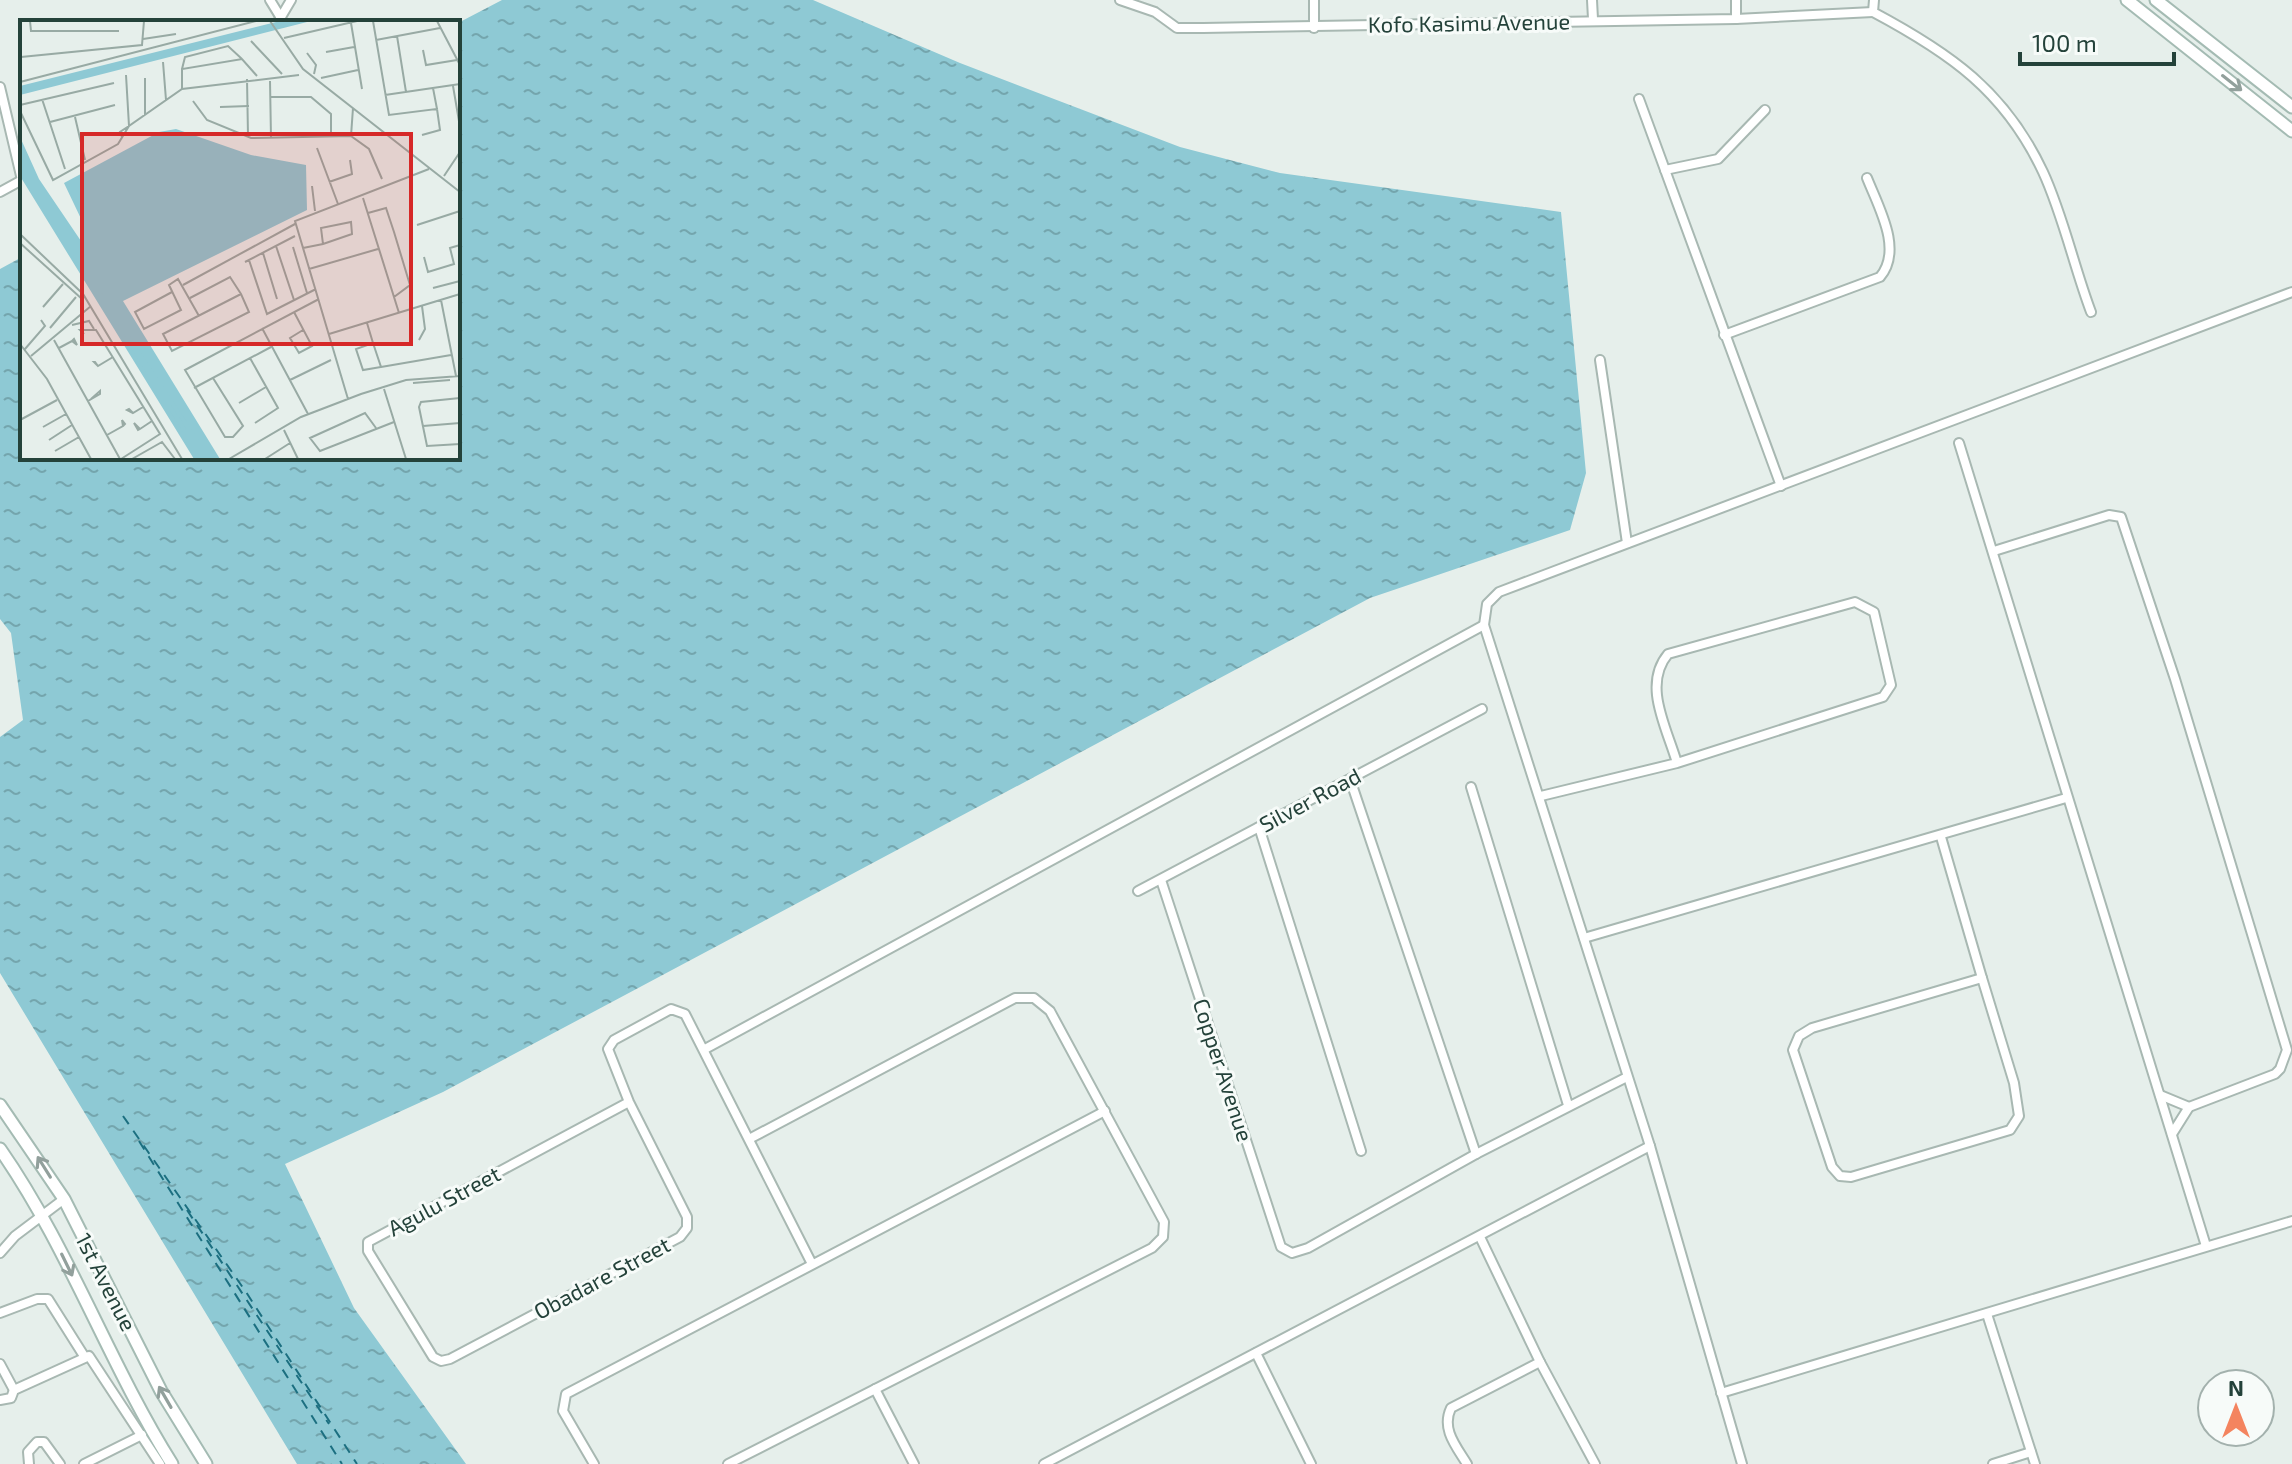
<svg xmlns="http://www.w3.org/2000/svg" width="2292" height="1464" viewBox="0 0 2292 1464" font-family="'Exo 2',sans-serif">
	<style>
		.water { fill: url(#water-ripples) }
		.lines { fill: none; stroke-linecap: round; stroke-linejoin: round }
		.ferry { stroke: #1c6f80; stroke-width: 2; stroke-dasharray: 10 8; stroke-linecap: butt }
		.street-casing { stroke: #a8b8b2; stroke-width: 12 }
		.secondary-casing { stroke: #a4bbb3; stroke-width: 15 }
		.street { stroke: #fff; stroke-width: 8 }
		.secondary { stroke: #fff; stroke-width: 11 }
		.oneway { stroke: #92a09c }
		.labels { text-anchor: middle; stroke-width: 6; stroke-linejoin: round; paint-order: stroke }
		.street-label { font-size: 22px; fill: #24423a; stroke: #f7fbf9 }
		.inset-river { fill: none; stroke: #8ec9d4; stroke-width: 4 }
		.inset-road { fill: none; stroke: #98aaa4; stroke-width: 2 }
		.view { fill: #d62828; fill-opacity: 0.15; stroke: #d62828; stroke-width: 4 }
		.inset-edge { fill: none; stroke: #24423a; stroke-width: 4 }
	</style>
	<defs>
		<pattern id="water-ripples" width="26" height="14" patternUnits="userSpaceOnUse" patternTransform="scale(2)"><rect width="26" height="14" fill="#8ec9d4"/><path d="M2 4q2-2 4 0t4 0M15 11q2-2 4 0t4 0" fill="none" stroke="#74a5ad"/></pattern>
	</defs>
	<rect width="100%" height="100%" fill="#e6efeb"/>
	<!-- water -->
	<polygon class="water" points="502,0 813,0 960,63 1180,147 1280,173 1561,212 1586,473 1570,530 1370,598 443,1092 285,1164 354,1308 466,1464 297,1464 0,973 0,737 23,720 11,633 0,619 0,269 22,257 22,458 458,458 458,23"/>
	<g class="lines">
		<!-- ferry -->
		<g class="ferry">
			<polyline points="123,1116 246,1292 357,1464"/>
			<polyline points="139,1141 342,1464"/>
			<polyline points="187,1210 329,1424"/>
		</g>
		<!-- street casing -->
		<g class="street-casing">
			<g id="street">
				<polyline points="270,0 281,18"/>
				<polyline points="1120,0 1155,12 1177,28 1203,28 1736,19 1873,12"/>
				<polyline points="1314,0 1314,28"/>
				<polyline points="1592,0 1593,19"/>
				<path d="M 1874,0 L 1873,12 C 1950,53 2005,91 2043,172 C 2063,215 2074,267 2091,312"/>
				<polyline points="1736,19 1736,0"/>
				<polyline points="278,22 291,0"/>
				<polyline points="0,87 22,180"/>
				<polyline points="1639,99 1781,486"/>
				<polyline points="1665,170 1718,159 1765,110"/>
				<polyline points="0,192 22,180"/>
				<path d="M 1724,335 L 1880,277 C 1903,250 1879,208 1867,178"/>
				<polyline points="1600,360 1627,543"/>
				<polyline points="1959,443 2206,1246"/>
				<polyline points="1994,551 2109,515 2121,517 2175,679 2287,1050 2280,1069 2275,1074 2189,1107 2172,1134"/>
				<polyline points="1350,779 1476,1154"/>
				<polyline points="1471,787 1568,1105"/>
				<path d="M 1541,796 L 1677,763 L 1883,697 L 1891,685 L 1874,612 L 1855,602 L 1668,654 C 1642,685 1667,728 1677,763"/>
				<polyline points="1259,827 1361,1151"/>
				<polyline points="1941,837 1982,978"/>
				<polyline points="1161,880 1281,1247 1292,1253 1308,1248 1476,1154 1627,1077"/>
				<polyline points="1138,891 1482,709"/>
				<polyline points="1584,938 2066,798"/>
				<polygon points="1982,978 2014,1083 2019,1116 2010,1130 1851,1177 1840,1176 1832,1167 1793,1050 1799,1036 1812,1028"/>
				<polyline points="705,1049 1484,625"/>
				<polyline points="2160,1095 2189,1107"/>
				<polyline points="629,1102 368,1242 368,1251 433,1357 441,1361 450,1359 680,1237 687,1228 687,1217 629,1102 608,1049 614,1040 671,1009 685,1014 812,1264"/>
				<polyline points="1480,1237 1540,1362 1595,1464"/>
				<polyline points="0,1253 15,1236 64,1199"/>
				<polyline points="0,1313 37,1299 48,1299 84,1356"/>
				<polyline points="1987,1314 2035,1464"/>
				<polyline points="1256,1353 1311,1464"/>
				<polyline points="0,1364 14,1390"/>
				<polyline points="875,1389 914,1464"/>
				<polyline points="1721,1393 2292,1221"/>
				<polyline points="0,1400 11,1398 14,1390 89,1356 160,1464"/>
				<polyline points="29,1464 28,1452 37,1442 44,1442 60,1464"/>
				<polyline points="84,1464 142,1435"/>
				<polyline points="594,1464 563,1411 566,1394 1105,1111"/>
				<polyline points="728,1464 1152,1248 1163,1237 1164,1222 1050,1011 1034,998 1015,998 751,1138"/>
				<polyline points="1044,1464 1650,1146"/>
				<path d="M 1467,1464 C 1456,1446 1441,1429 1451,1408 L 1540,1362"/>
				<polyline points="1742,1464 1650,1146 1484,625 1487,604 1499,592 2292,292"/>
				<polyline points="1993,1464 2031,1452"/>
			</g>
		</g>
		<!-- secondary casing -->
		<g class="secondary-casing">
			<g id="secondary">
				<polyline points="2127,0 2292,131"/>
				<polyline points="2156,0 2292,107"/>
				<polyline points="0,1105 64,1199 161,1391 206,1464"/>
				<path d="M 0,1149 C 69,1248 108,1362 172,1464"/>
			</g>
		</g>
		<!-- street -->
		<use href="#street" class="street"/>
		<!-- secondary -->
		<use href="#secondary" class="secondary"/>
	</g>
	<!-- one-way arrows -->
	<defs><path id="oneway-shaft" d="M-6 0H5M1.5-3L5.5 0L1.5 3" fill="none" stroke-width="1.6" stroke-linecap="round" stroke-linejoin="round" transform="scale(2)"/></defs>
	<g class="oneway">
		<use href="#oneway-shaft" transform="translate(2232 83) rotate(38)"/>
		<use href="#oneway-shaft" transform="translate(44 1167) rotate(-122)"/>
		<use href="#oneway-shaft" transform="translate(67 1265) rotate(64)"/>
		<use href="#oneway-shaft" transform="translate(165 1397) rotate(-120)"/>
	</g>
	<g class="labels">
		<!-- street labels -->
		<g class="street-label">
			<text transform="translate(1469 23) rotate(-1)" y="8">Kofo Kasimu Avenue</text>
			<text transform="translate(1310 800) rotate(-28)" y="8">Silver Road</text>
			<text transform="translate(1223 1070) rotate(72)" y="8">Copper Avenue</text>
			<text transform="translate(444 1201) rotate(-28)" y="8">Agulu Street</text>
			<text transform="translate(602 1278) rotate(-28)" y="8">Obadare Street</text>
			<text transform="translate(106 1282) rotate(63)" y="8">1st Avenue</text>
		</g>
	</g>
	<!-- overview -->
	<g transform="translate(20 20)">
		<rect width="440" height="440" fill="#e6efeb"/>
		<path d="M 260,1 L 291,1 L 0,75 L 0,66 ZM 156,109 L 231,135 L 286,145 L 287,190 L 103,281 L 200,439 L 174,439 L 0,156 L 0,117 L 19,159 L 61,221 L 64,205 L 44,163 L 139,112 Z" fill="#8ec9d4"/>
		<path class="inset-river" d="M 80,274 L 189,439M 106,316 L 182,439M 168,409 L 186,439"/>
		<path class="inset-road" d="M 10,1 L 11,11 L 99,11M 250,1 L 283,49 L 440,172M 353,1 L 369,95 L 417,89 L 413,68M 417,1 L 440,45M 331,3 L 342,69M 377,16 L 386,72M 264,18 L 337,1M 123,19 L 156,14M 356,20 L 420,8M 231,21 L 262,54M 403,30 L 406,45 L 437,40M 306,32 L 334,27M 287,33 L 296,45 L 294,54M 1,37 L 122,25 L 124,1M 143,42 L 146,80M 162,49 L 165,37 L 208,26 L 222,39M 125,58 L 125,95M 301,58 L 338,50M 227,59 L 228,116M 250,61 L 251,118M 0,62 L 236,1M 433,66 L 440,107M 162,69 L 162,49 L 222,39 L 237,56M 365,75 L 440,64M 250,77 L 291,77 L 311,94 L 311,117M 22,79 L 45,149M 173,81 L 187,100 L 231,118 L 331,116M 0,85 L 94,63M 200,87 L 229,86M 333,88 L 331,116 L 349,129 L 362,159M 0,91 L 33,160 L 98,124 L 109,106 L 162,69 L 279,55M 55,97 L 65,140M 30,102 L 95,85M 402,115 L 420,110 L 417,89M 102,117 L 100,112 L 109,106 L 106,55M 297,128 L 318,184M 424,156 L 440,132M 309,162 L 332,154 L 330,140M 292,166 L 295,191M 343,178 L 379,293M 348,193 L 366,188 L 374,212 L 390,265 L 374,277M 397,205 L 440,191M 0,214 L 63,274 L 162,439M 0,223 L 62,279M 256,226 L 274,280M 273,227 L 287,273M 283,228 L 303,224 L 332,214 L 331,202 L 301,208 L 303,224M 243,233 L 257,279M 404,237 L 408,252 L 434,244 L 430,228 L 440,225M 229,240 L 247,294 L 296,269M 225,242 L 275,216M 289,249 L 358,229M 163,265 L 275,204M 413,268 L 440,261M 152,272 L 115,292 L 124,309 L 161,290 L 149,265 L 158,259 L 179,296M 170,278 L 210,257 L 221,274 L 229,292 L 152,331 L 143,314 L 221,274M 421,280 L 436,356M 23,287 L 43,264M 274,292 L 292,326 L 279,333 L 270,318 L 283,310M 347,303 L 353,323 L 361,347 L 343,350 L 336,329 L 353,323M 52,305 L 69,301 L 74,309M 30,308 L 56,277M 242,308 L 288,394M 64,314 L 60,310 L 76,310 L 140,414 L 101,439M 309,314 L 440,274M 34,320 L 100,439M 399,320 L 405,309 L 402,286M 0,324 L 27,359 L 71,439M 39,328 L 52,321 L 57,325 L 54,319 L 52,321M 5,329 L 25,306 L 21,300M 11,336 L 71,286M 230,338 L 258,388 L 235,403M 78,346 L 74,342 L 75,342 L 78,346 L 93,337M 361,347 L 431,335M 193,358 L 223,406 L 213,417 L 205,417 L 165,350 L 299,279M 270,360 L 311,340M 393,363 L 430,360M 174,368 L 251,327M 364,369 L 386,439M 440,378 L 401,382 L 399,387 L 407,426 L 440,424M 328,379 L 275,201 L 409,149M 68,381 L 80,374 L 80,371 L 71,379M 219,383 L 246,367M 113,393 L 107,390 L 109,389 L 113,393 L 123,387M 0,400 L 37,380M 403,406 L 440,403M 23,407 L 46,394M 356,408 L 345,393 L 290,418 L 300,431 L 374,402M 120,409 L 114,403 L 118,410 L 120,409 L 132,401M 264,410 L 278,439M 87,415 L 103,406 L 102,400 L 105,404 L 103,406M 29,420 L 52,405M 35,431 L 59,417M 112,439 L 142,422 L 155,439M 209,439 L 281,397 L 341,374 L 386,360 L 440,356M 245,439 L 270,423"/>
		<path class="view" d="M 62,114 L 391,114 L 391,324 L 62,324 Z"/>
		<rect width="440" height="440" class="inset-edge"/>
	</g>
	<!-- north arrow -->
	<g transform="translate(2236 1408)"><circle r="38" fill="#f7fbf9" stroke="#a3b1ad" stroke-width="2"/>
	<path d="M0-6L14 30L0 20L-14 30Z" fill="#f4845f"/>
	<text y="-12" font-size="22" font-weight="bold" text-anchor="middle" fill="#24423a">N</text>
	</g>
	<!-- scale -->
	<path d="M2020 52v12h154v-12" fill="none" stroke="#24423a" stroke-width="4"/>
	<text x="2032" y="52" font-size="24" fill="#24423a" stroke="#f7fbf9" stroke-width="6" paint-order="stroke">100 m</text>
</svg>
